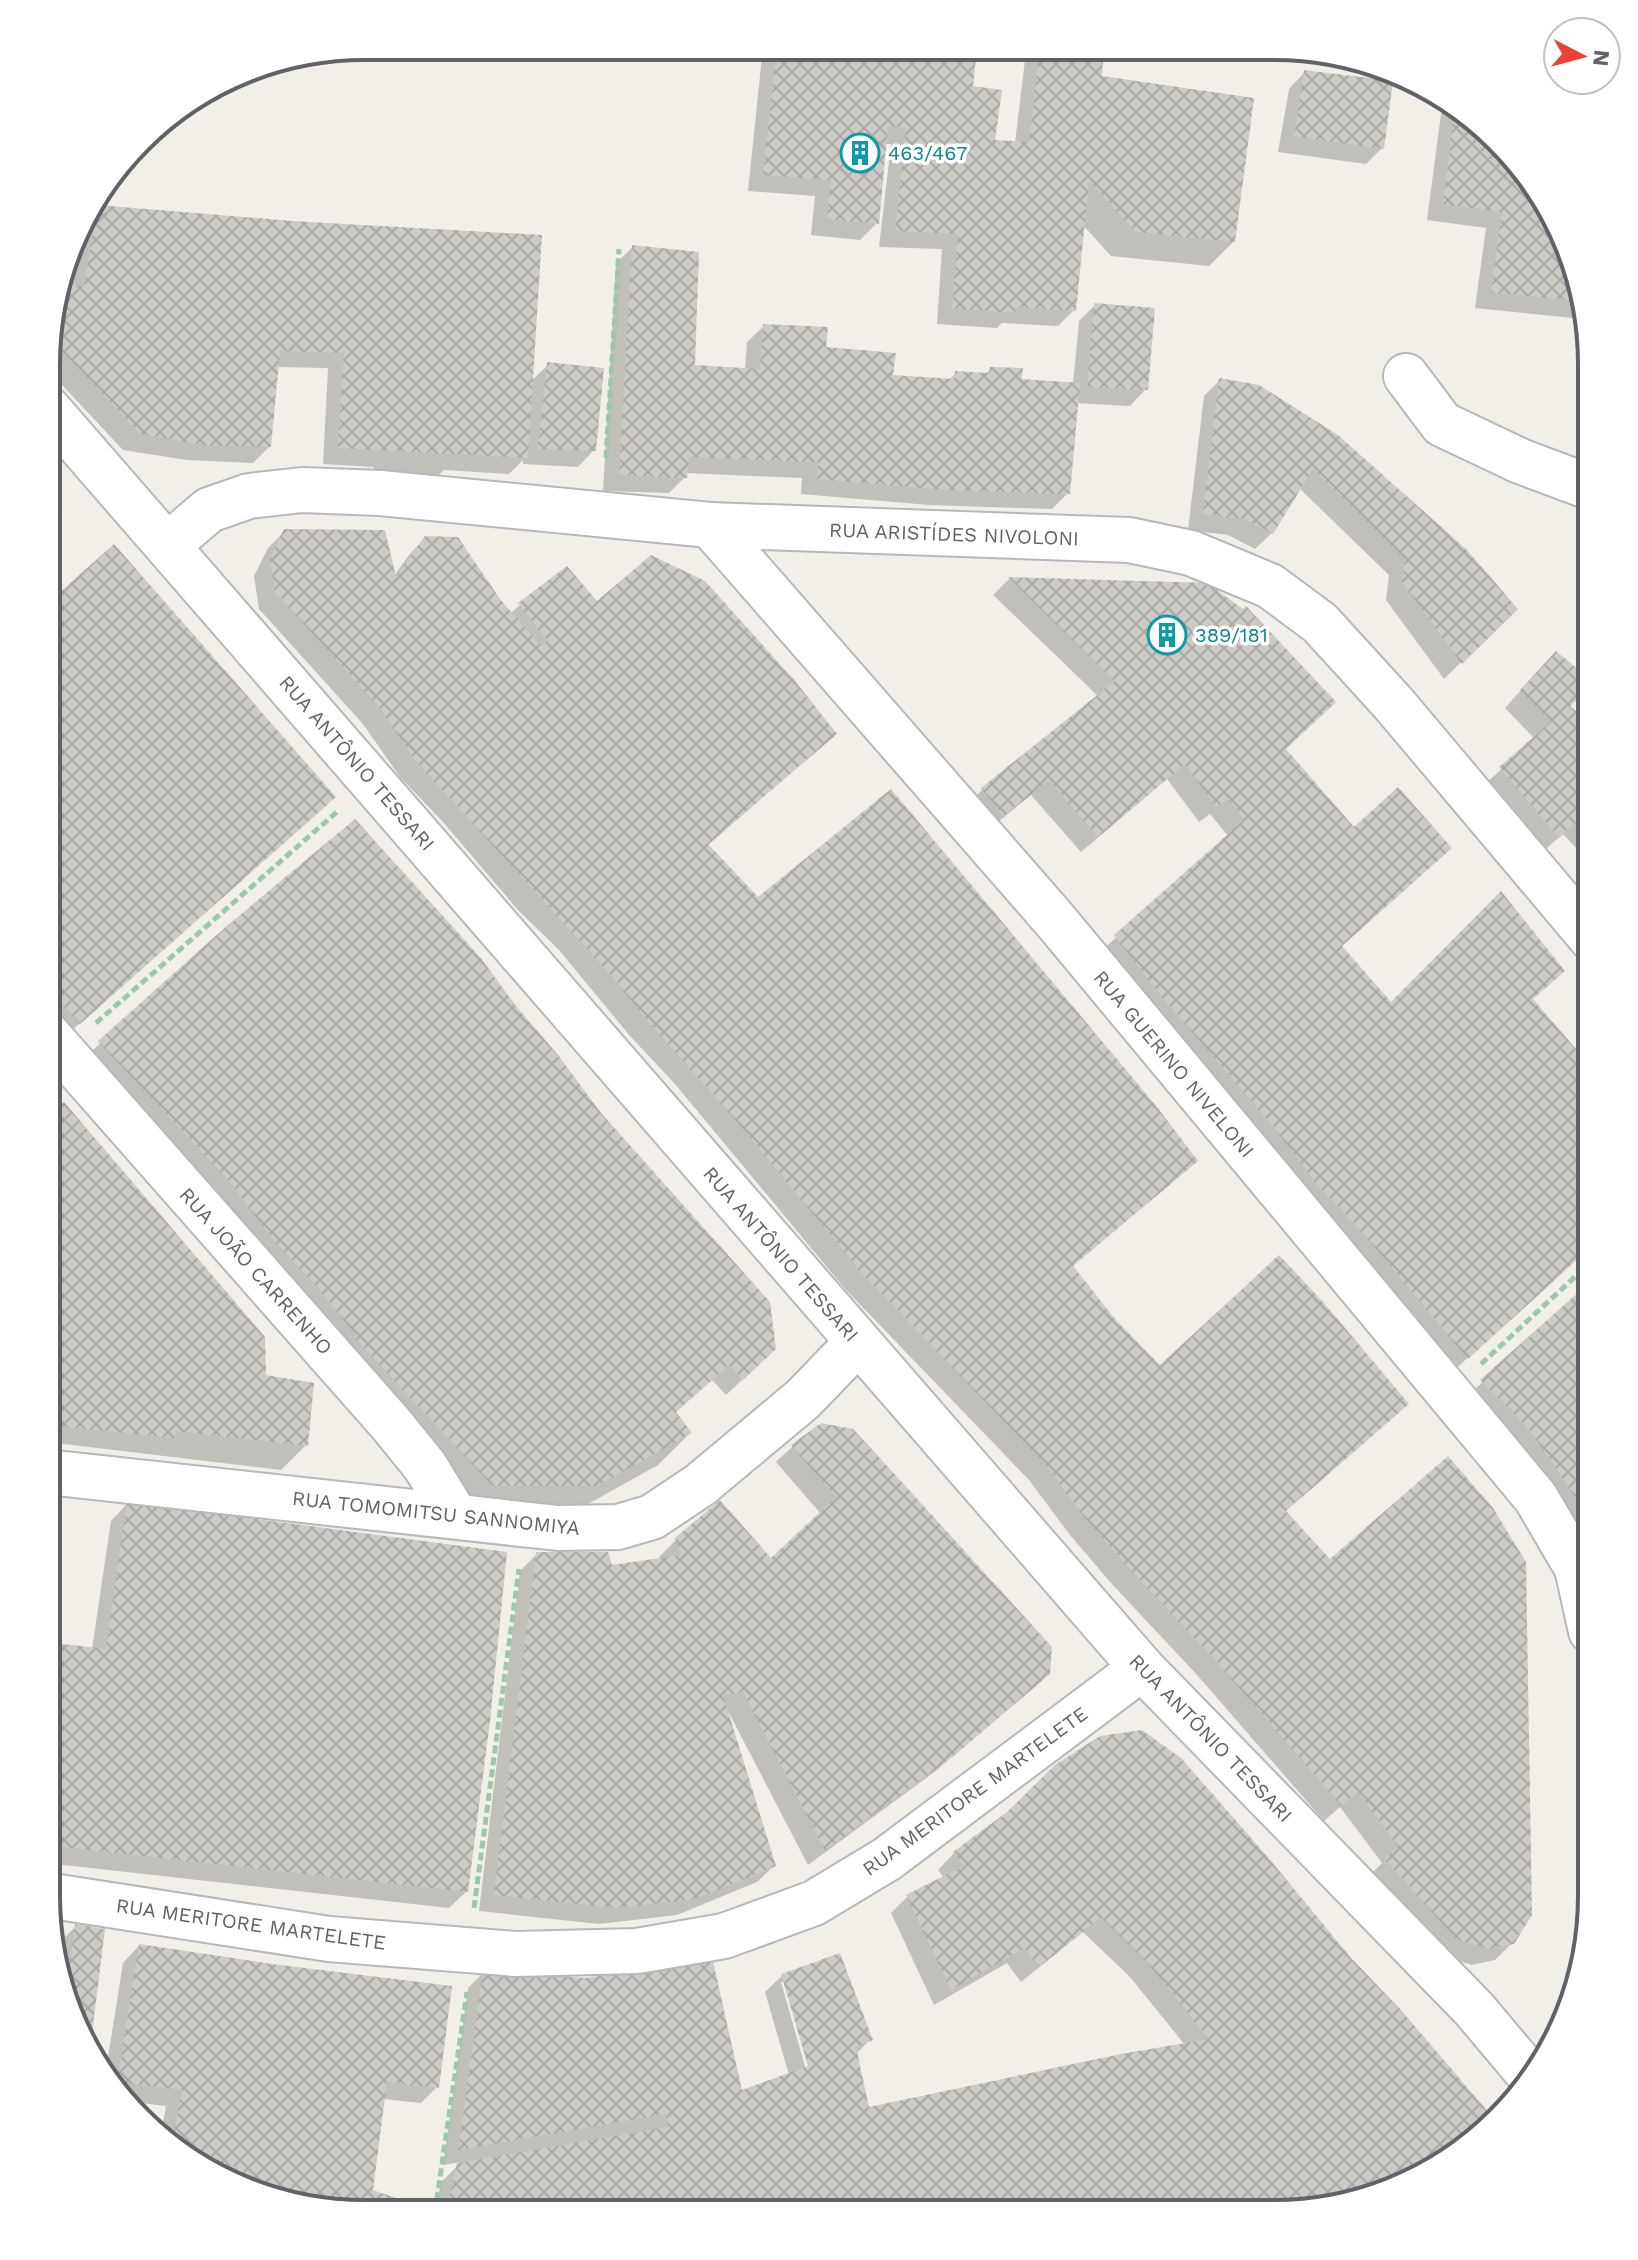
<svg xmlns="http://www.w3.org/2000/svg" width="1638" height="2260" viewBox="0 0 1638 2260" font-family="'Work Sans',sans-serif">
	<style>
		.shadow { fill: #0003; fill-rule: evenodd }
		.building { fill: url(#building-cross-hatch) }
		.lines { fill: none; stroke-linecap: round; stroke-linejoin: round }
		.minor-casing { stroke: #b5b8bc; stroke-width: 48 }
		.path { stroke: #9cc7a9; stroke-width: 5; stroke-dasharray: 8 4; stroke-linecap: butt }
		.minor { stroke: #fff; stroke-width: 44 }
		.labels { text-anchor: middle; stroke-width: 7; stroke-linejoin: round; paint-order: stroke }
		.culture-label { font-size: 20px; fill: #0d838f; stroke: #fff; text-anchor: start }
		.street-label { font-size: 20px; fill: #5f6368; stroke: #fff }
		.rim { fill: none; stroke: #5f6368; stroke-width: 4 }
	</style>
	<defs>
		<pattern id="building-cross-hatch" width="8" height="8" patternUnits="userSpaceOnUse" patternTransform="scale(2)"><rect width="8" height="8" fill="#cccac5"/><path d="M0 0l8 8M0 8l8-8" fill="none" stroke="#a9a8a4"/></pattern>
	</defs>
	<rect width="100%" height="100%" fill="#f1efe8"/>
	<!-- shadow -->
	<g class="shadow">
		<polygon points="763,47 975,48 971,88 992,142 1015,143 1025,60 1038,48 1101,51 1098,84 1233,242 1209,266 1111,256 1083,225 1074,310 1058,326 1002,323 997,328 937,324 942,249 879,247 891,144 884,144 877,223 860,240 811,235 815,196 748,191"/>
		<polygon points="1305,72 1382,148 1366,164 1278,152 1289,89"/>
		<polygon points="1452,103 1467,111 1559,224 1582,319 1475,308 1486,228 1427,220 1441,114"/>
		<polygon points="99,207 530,382 548,365 594,450 578,467 523,464 523,460 509,474 444,470 436,478 373,475 374,467 323,464 328,368 276,367 269,447 253,463 187,460 123,450 49,371 49,322 61,287 72,287 82,223"/>
		<polygon points="633,247 693,366 745,370 747,342 764,326 891,377 948,381 956,373 984,375 991,369 1020,381 1073,384 1079,321 1095,305 1146,389 1130,406 1076,403 1068,493 1052,509 929,505 801,494 802,478 685,473 685,477 669,493 603,491 616,263"/>
		<polygon points="1220,380 1515,609 1444,679 1386,600 1389,575 1299,488 1272,533 1255,549 1228,535 1188,530 1204,396"/>
		<polygon points="285,531 394,576 409,555 425,538 510,614 520,605 596,604 835,734 707,846 1071,1267 1114,1320 1284,1512 1512,1943 1495,1960 1472,1965 1440,1955 1369,1876 1382,1863 1340,1807 1324,1821 1198,1676 1111,1583 1070,1535 1029,1480 846,1290 675,1084 630,1036 559,950 518,910 443,822 400,777 363,724 259,609 254,576 268,548"/>
		<polygon points="1009,579 1207,585 1284,749 1340,947 1391,1005 1531,1000 1592,1245 1451,1373 1099,953 1228,836 1210,814 1199,822 1167,779 1081,852 1031,795 987,831 966,806 983,789 1098,696 993,595"/>
		<polygon points="48,606 317,813 62,1039 48,1022"/>
		<polygon points="1539,670 1592,686 1568,708 1592,728 1592,865 1563,834 1541,853 1484,785 1535,739 1505,708"/>
		<polygon points="230,926 757,1366 726,1395 712,1380 674,1413 690,1433 658,1465 563,1518 460,1517 83,1059"/>
		<polygon points="47,1119 306,1445 281,1470 47,1442"/>
		<polygon points="1592,1283 1590,1477 1591,1565 1465,1398"/>
		<polygon points="793,1446 1048,1673 937,1770 808,1865 729,1713 727,1714 774,1866 757,1882 677,1915 599,1924 479,1911 520,1571 537,1554 611,1567 661,1560 659,1557 676,1540 770,1561 821,1514 776,1462"/>
		<polygon points="127,1504 466,1892 449,1908 46,1863 46,1644 92,1649 111,1521"/>
		<path d="M 954,1853 L 1349,1959 L 1400,2011 L 1495,2122 L 1483,2135 L 1414,2181 L 1275,2214 L 435,2212 L 441,2182 L 462,2162 L 443,2165 L 468,1988 L 484,1972 L 741,2093 L 789,2075 L 765,1992 L 782,1976 L 871,2039 L 856,2054 L 868,2109 L 1185,2045 L 1130,1977 L 1083,1932 L 1021,1982 L 1007,1963 L 934,2005 L 891,1913 L 907,1897 L 944,1878 L 938,1870 ZM 781,1982 L 785,1982 L 812,2076 L 808,2077 Z"/>
		<polygon points="76,1926 103,1930 88,2048 79,2036 58,1950 59,1943"/>
		<polygon points="139,1946 437,2087 421,2103 383,2099 370,2191 422,2212 323,2211 242,2190 171,2149 161,2136 166,2106 132,2102 106,2070 123,1963"/>
	</g>
	<!-- building -->
	<g class="building">
		<polygon points="777,47 977,48 973,86 1002,90 995,140 1029,142 1040,48 1104,49 1102,76 1254,98 1235,242 1136,232 1089,181 1076,311 1015,307 1015,313 952,308 958,234 895,231 906,128 888,126 879,224 827,219 831,180 763,175"/>
		<polygon points="1304,70 1393,81 1384,149 1294,136"/>
		<polygon points="1455,104 1467,111 1559,224 1578,301 1491,292 1502,212 1443,204"/>
		<polygon points="98,205 292,221 542,235 528,458 338,448 344,353 280,351 271,447 205,445 140,434 49,337 49,322 61,285 84,286"/>
		<polygon points="632,245 699,252 695,365 760,369 763,324 828,327 826,347 896,353 893,375 954,379 955,371 989,373 990,367 1023,368 1022,379 1080,383 1070,494 947,490 817,479 818,462 689,457 687,478 619,475"/>
		<polygon points="1094,303 1155,308 1148,390 1087,387"/>
		<polygon points="547,362 604,368 596,451 538,449"/>
		<polygon points="1219,378 1259,385 1338,435 1467,550 1518,609 1462,664 1402,582 1405,559 1313,469 1273,534 1245,519 1203,514"/>
		<polygon points="49,480 61,493 48,504"/>
		<polygon points="284,529 385,530 396,577 425,536 458,537 500,599 541,646 549,642 518,603 567,566 597,601 651,555 705,581 795,681 837,734 708,844 758,897 891,789 1157,1107 1198,1161 1073,1266 1115,1319 1160,1365 1279,1255 1324,1303 1409,1404 1286,1511 1330,1559 1448,1456 1493,1508 1526,1562 1532,1915 1514,1944 1489,1949 1456,1939 1384,1858 1398,1846 1358,1792 1342,1806 1215,1660 1127,1566 1085,1518 1045,1464 862,1273 734,1118 646,1019 610,974 416,761 380,708 275,592 270,558"/>
		<polygon points="114,544 336,797 80,1024 48,988 48,603"/>
		<polygon points="1008,577 1207,583 1243,609 1246,606 1336,702 1286,749 1354,827 1398,787 1452,848 1342,946 1391,1002 1501,891 1565,971 1533,999 1576,1049 1592,1034 1592,1246 1468,1359 1369,1240 1317,1184 1268,1120 1162,997 1114,935 1244,820 1228,799 1216,807 1185,764 1098,837 1049,780 1004,816 981,788 1115,681"/>
		<polygon points="1556,651 1592,681 1592,688 1570,706 1592,725 1592,832 1580,819 1559,838 1499,767 1551,722 1520,690"/>
		<polygon points="355,819 480,957 516,1006 558,1055 601,1113 770,1302 776,1349 743,1380 729,1365 676,1412 692,1433 597,1486 492,1485 354,1337 356,1335 318,1288 271,1237 230,1182 98,1041 228,925"/>
		<polygon points="64,1102 265,1337 266,1375 314,1383 308,1446 176,1431 175,1438 47,1425 47,1117"/>
		<polygon points="1592,1280 1591,1475 1591,1520 1536,1439 1512,1410 1480,1380"/>
		<polygon points="821,1423 853,1429 879,1457 1052,1647 1050,1674 956,1754 825,1850 743,1692 723,1695 776,1866 695,1899 616,1908 494,1895 536,1552 608,1552 612,1565 681,1555 675,1538 720,1500 771,1558 836,1497 791,1445"/>
		<polygon points="127,1502 507,1552 490,1721 468,1892 46,1845 46,1642 106,1649"/>
		<polygon points="1142,1730 1181,1758 1266,1855 1351,1958 1401,2010 1496,2121 1483,2135 1414,2181 1275,2214 446,2212 457,2163 668,2127 666,2114 458,2150 483,1970 586,1978 712,1957 742,2090 808,2066 781,1974 840,1953 873,2040 856,2047 869,2107 1121,2054 1209,2039 1146,1961 1101,1917 1039,1967 1024,1948 951,1990 906,1895 964,1866 953,1852 1007,1812 1055,1765 1100,1736"/>
		<polygon points="75,1924 105,1929 90,2050 79,2036 67,1985"/>
		<polygon points="139,1944 272,1964 452,1986 439,2088 387,2082 373,2190 422,2207 424,2212 323,2211 242,2190 238,2187 238,2167 191,2160 171,2149 182,2090 117,2082"/>
	</g>
	<g class="lines">
		<!-- minor casing -->
		<g class="minor-casing">
			<g id="minor">
				<polyline points="1406,376 1442,424 1520,461 1592,488"/>
				<polyline points="49,410 1142,1668 1474,2009 1533,2079"/>
				<polyline points="710,525 1054,919 1536,1498 1577,1568 1591,1631"/>
				<polyline points="168,545 209,510 249,496 302,490 380,493 710,525 1129,540 1191,553 1270,586 1320,623 1393,703 1592,939"/>
				<polyline points="48,1035 391,1424 425,1466 455,1515"/>
				<polyline points="47,1472 558,1528 618,1527 652,1517 700,1485 803,1399 857,1343"/>
				<polyline points="46,1895 329,1939 516,1954 637,1951 724,1936 814,1903 887,1859 1142,1668"/>
			</g>
		</g>
		<!-- path -->
		<g class="path">
			<polyline points="606,458 619,249"/>
			<polyline points="96,1023 338,811"/>
			<polyline points="1481,1364 1592,1261"/>
			<polyline points="474,1908 519,1569"/>
			<polyline points="435,2212 467,1992"/>
		</g>
		<!-- minor -->
		<use href="#minor" class="minor"/>
	</g>
	<!-- icons -->
	<defs>
		<g id="building-ring" transform="scale(2)"><circle r="9.5" fill="#fff" stroke="#0f9aa8" stroke-width="1.5"/><path d="M-4-6H4V6H1V3H-1V6H-4ZM-2.5-4.3h1.7v1.8h-1.7ZM.8-4.3h1.7v1.8H.8ZM-2.5-1h1.7V.8h-1.7ZM.8-1h1.7V.8H.8Z" fill="#0f9aa8"/></g>
	</defs>
	<g fill-rule="evenodd">
		<use href="#building-ring" x="860" y="153"/>
		<use href="#building-ring" x="1167" y="635"/>
	</g>
	<g class="labels">
		<!-- culture labels -->
		<g class="culture-label">
			<text x="888" y="160">463/467</text>
			<text x="1195" y="642">389/181</text>
		</g>
		<!-- street labels -->
		<g class="street-label">
			<text transform="translate(954 534) rotate(2)" y="7">RUA ARISTÍDES NIVOLONI</text>
			<text transform="translate(357 763) rotate(49)" y="7">RUA ANTÔNIO TESSARI</text>
			<text transform="translate(1174 1064) rotate(50)" y="7">RUA GUERINO NIVELONI</text>
			<text transform="translate(781 1254) rotate(49)" y="7">RUA ANTÔNIO TESSARI</text>
			<text transform="translate(256 1271) rotate(48)" y="7">RUA JOÃO CARRENHO</text>
			<text transform="translate(436 1513) rotate(6)" y="7">RUA TOMOMITSU SANNOMIYA</text>
			<text transform="translate(1211 1738) rotate(46)" y="7">RUA ANTÔNIO TESSARI</text>
			<text transform="translate(975 1791) rotate(-36)" y="7">RUA MERITORE MARTELETE</text>
			<text transform="translate(251 1924) rotate(8)" y="7">RUA MERITORE MARTELETE</text>
		</g>
	</g>
	<!-- crop -->
	<path d="M0 0H1638V2260H0ZM364 60H1274A304 304 0 0 1 1578 364V1896A304 304 0 0 1 1274 2200H364A304 304 0 0 1 60 1896V364A304 304 0 0 1 364 60Z" fill="#fff" fill-rule="evenodd"/>
	<path class="rim" d="M364 60H1274A304 304 0 0 1 1578 364V1896A304 304 0 0 1 1274 2200H364A304 304 0 0 1 60 1896V364A304 304 0 0 1 364 60Z"/>
	<!-- north arrow -->
	<g transform="translate(1582 56) rotate(96)"><circle r="38" fill="#ffffff" stroke="#bfc1c3" stroke-width="2"/>
	<path d="M0-6L14 30L0 20L-14 30Z" fill="#ea4335"/>
	<text y="-12" font-size="22" font-weight="bold" text-anchor="middle" fill="#5f6368">N</text>
	</g>
</svg>
